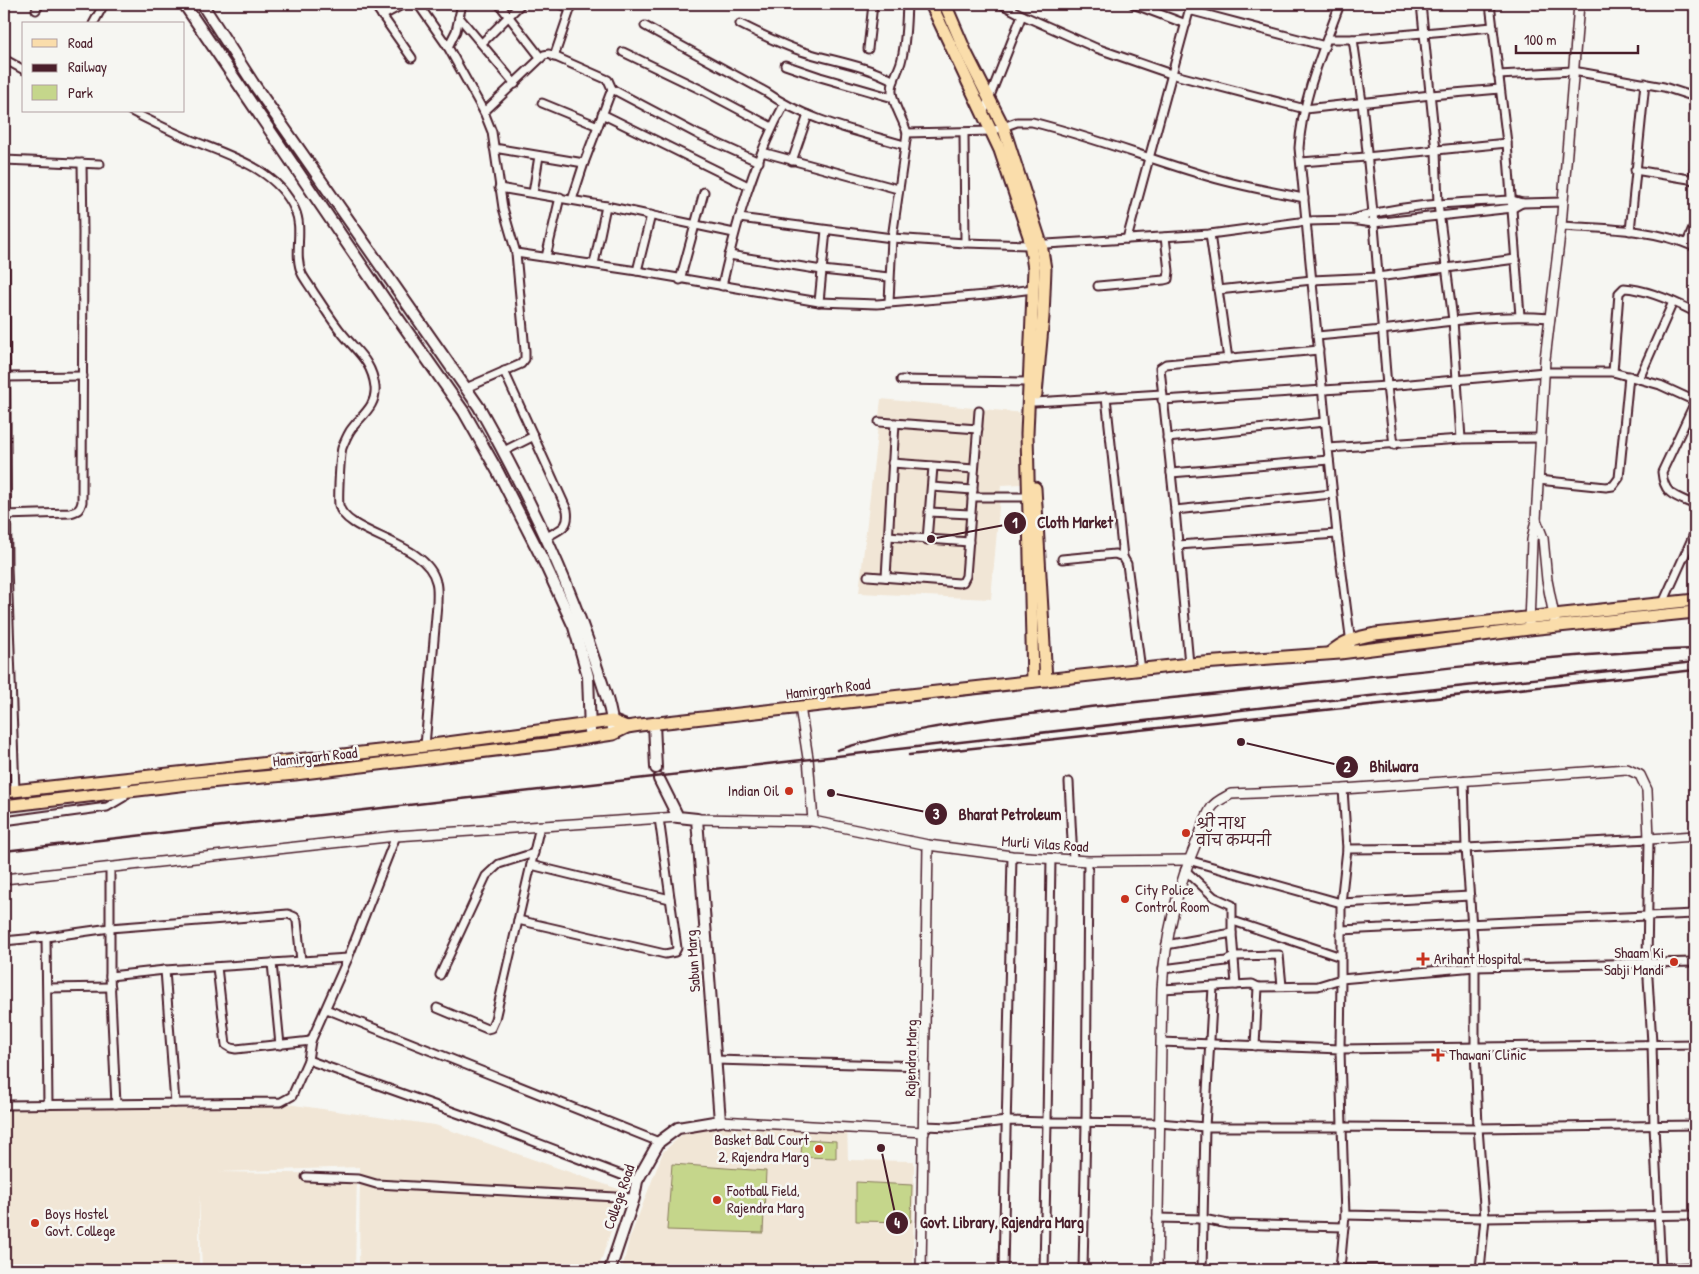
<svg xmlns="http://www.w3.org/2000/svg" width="1699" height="1274" viewBox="0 0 1699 1274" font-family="'Patrick Hand','Playpen Sans Deva',sans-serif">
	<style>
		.built { fill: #f1e6d6 }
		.green { fill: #c5d68b; stroke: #887a5b }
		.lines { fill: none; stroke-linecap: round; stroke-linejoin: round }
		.minor-casing { stroke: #4a1f2b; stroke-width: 11 }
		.tertiary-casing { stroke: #4a1f2b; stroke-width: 12 }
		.secondary-casing { stroke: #4a1f2b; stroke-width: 14 }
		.primary-casing { stroke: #4a1f2b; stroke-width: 15 }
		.minor { stroke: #f6f6f2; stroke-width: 7 }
		.tertiary { stroke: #f6f6f2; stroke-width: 9 }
		.secondary { stroke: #f6f6f2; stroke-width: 10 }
		.primary { stroke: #faddab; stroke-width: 11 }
		.rail { stroke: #4a1f2b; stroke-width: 2.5 }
		.poi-dot { fill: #c8321e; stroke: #f6f6f2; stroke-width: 2 }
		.labels { text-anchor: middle; stroke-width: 5; stroke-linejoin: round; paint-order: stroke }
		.street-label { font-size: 15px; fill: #4a1f2b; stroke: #f6f6f2 }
		.poi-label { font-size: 15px; fill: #4a1f2b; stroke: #f6f6f2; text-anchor: start }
		.leader { fill: none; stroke: #4a1f2b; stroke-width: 2 }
		.callout-dot { fill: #4a1f2b; stroke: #f6f6f2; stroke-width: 2 }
		.mark-label { font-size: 15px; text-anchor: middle; font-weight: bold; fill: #fff }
		.callout-label { font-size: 16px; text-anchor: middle; font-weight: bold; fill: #4a1f2b; stroke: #f6f6f2; stroke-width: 5; stroke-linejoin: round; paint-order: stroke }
	</style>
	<rect width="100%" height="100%" fill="#f6f6f2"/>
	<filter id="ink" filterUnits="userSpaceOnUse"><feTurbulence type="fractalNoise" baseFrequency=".02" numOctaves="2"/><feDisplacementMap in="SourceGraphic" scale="10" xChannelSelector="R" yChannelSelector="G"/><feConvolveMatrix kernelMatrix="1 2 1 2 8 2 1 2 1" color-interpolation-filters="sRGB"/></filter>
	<g filter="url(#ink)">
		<!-- built -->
		<g class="built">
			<polygon points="881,399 1025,413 1022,484 1001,485 991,599 859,593"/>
			<polygon points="1695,956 1695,967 1654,967 1653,957"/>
			<polygon points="287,1104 435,1125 624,1191 598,1270 359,1270 360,1167 217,1172 357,1174 355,1270 202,1270 199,1195 199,1270 4,1270 4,1110 237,1108"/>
			<polygon points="847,1123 848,1160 914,1161 913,1270 622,1270 629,1240 663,1152 685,1132 717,1124"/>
		</g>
		<!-- green -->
		<g class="green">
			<polygon points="802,1139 836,1141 836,1158 801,1157"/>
			<polygon points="672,1164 766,1171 763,1233 667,1230"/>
			<polygon points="856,1182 912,1185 911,1222 856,1221"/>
		</g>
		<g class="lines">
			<!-- minor casing -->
			<g class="minor-casing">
				<g id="minor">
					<polyline points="374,4 412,58"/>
					<polyline points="418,4 448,47 484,112 492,132 503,208 516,253 525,351 525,359 521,364 466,388"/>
					<polyline points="499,4 541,58"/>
					<polyline points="560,4 571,8"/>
					<polyline points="1001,4 1022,15 1096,48 1171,74 1305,109 1431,95 1500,89"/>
					<polyline points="1133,4 1186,24"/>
					<polyline points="1421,4 1436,151 1438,204 1453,320 1461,439 1540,438"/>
					<polyline points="1490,4 1507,143 1520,316"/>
					<polyline points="36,10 40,4"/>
					<polyline points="1189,10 1325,46"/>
					<polyline points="382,16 404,4"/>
					<polyline points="459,17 515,84"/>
					<polyline points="93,24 104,4"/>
					<path d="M 740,24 C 760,34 780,44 801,51 C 831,61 866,65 894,81"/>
					<path d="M 645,26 L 766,92 C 807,121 857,131 904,145"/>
					<polyline points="1327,39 1353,39 1493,27"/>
					<polyline points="1353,39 1362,102 1373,213 1387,386 1394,445"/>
					<polyline points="482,43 521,4"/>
					<polyline points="448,47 456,31 462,4"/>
					<polyline points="868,49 873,4"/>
					<polyline points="623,52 704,91 772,127"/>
					<polyline points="554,57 572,4"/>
					<polyline points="4,59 24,70"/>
					<polyline points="785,65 820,77 893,98"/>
					<polyline points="1498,75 1573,71 1664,87 1695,97"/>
					<polyline points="612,89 699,135 759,162"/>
					<polyline points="542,103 598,126"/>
					<path d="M 131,111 C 150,121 169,130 189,139 C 227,155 277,168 295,210 C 304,230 293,254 302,274 C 305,280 310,286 314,293 C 323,306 332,321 342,333 C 356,351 372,361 375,387 C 377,407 360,416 350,431 C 347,436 344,443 342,448 C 340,456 338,497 339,505 C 345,535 427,541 436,582 C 438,588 437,597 437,604 L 425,746"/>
					<polyline points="484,112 544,55 549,54 608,80 612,89 584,163 572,200"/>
					<polyline points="602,114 748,186"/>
					<polyline points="983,114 1022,15"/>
					<path d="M 907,133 L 992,131 L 1017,122 L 1032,122 C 1089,136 1144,157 1200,174 C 1234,185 1269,191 1304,198"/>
					<polyline points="964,133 965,243"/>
					<polyline points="494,148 584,163"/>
					<polyline points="4,150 7,567 15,791"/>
					<polyline points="762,152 898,189"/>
					<polyline points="4,160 100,164"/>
					<polyline points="792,161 808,115"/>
					<polyline points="1301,162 1366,157 1507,143"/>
					<polyline points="1635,170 1695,180"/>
					<polyline points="1693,180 1695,163"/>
					<polyline points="499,188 606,206 734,233"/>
					<polyline points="533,193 539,156"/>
					<polyline points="739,218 892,238 965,243 1030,245 1210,234 1307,221 1350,220 1373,223 1513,208 1522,203"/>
					<path d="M 1353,219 C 1404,203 1459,203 1512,200 L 1522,203 L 1563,202"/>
					<path d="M 1561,226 C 1606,229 1653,228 1695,247"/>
					<polyline points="1630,231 1645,83"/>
					<polyline points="1210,234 1228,359"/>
					<polyline points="1127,239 1191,4"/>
					<polyline points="1687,243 1695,224"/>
					<polyline points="516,253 637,271 819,302 877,304 986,295 1033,289"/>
					<polyline points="729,255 822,270 889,277"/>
					<polyline points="546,257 560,197"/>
					<polyline points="594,264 606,206"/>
					<polyline points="637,271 651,215"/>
					<polyline points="680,280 704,192"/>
					<path d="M 722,286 C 736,224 753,162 784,105"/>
					<polyline points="1098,286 1164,280 1168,279 1169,271 1165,237"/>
					<polyline points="1218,290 1312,280 1377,277 1516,259"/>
					<polyline points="819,302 826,230"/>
					<path d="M 889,302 L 892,238 L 907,133 C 903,119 893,105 892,92 C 891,82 898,72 901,62 C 906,44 906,23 907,4"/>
					<path d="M 1317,336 C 1339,334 1361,332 1382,330 C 1438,323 1493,313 1550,318"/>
					<path d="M 504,371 L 567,510 C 570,529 559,529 545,538"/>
					<path d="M 1613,372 L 1619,293 L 1624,288 C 1646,289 1675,302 1695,312"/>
					<polyline points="6,377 83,376"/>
					<polyline points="1639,379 1673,302"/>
					<polyline points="901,380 1029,382"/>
					<polyline points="1106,397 1123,557"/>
					<polyline points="1162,400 1387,386 1545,372 1613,372 1660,385 1695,401"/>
					<polyline points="1035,402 1162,394"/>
					<path d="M 1695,402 L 1662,472 C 1664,496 1676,496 1695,505"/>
					<polyline points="879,422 978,429"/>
					<polyline points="1167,438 1325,422"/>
					<path d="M 1328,448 L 1299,148 C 1302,98 1323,50 1340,4"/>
					<polyline points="504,451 534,436"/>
					<polyline points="892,463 974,469"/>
					<polyline points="1171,473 1329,460"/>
					<polyline points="1538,480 1606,487 1613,486 1619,478 1629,376"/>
					<polyline points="932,487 973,490"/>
					<polyline points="972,497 1028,497"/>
					<polyline points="1175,510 1332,494"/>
					<polyline points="929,512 970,514"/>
					<path d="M 4,515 L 70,513 C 78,511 80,510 82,502 L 83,233 L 82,163"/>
					<polyline points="888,536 969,542"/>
					<polyline points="927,540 933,467"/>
					<polyline points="1178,545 1337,534"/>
					<polyline points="1062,559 1115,554 1123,557 1127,564 1141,670"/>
					<polyline points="868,576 959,583 963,582 966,576 979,411"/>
					<polyline points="886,577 895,423"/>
					<polyline points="1663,603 1695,532"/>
					<polyline points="1351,644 1337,534 1328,448 1461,439"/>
					<polyline points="1189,664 1175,510 1160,368 1166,364 1319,350"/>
					<polyline points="1464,780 1466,848 1475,967 1475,1047 1478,1128 1485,1218 1480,1270"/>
					<polyline points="1069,782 1073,860"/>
					<polyline points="1343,789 1347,849"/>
					<polyline points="4,821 107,807 124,797 126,791 124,778"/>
					<polyline points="1188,860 1341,903 1470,896"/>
					<polyline points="531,865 670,899"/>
					<polyline points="110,867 110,976 165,970 348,958"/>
					<polyline points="1185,870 1214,897 1232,905 1232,933"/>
					<polyline points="518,920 665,954 675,952 677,948 659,818"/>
					<polyline points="1233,921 1341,957"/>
					<polyline points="1341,930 1509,922 1695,914"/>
					<polyline points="46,937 48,1105"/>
					<polyline points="4,941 46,937 110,928 288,914 295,917 297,921 301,961"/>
					<polyline points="1166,945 1232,933 1236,985"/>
					<polyline points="1695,962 1475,967 1341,979 1340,1049 1695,1044"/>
					<polyline points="272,963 280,1045"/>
					<polyline points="217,967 226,1045 231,1048 236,1049 311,1041"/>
					<polyline points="1163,969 1226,961 1235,956 1279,955 1282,986"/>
					<polyline points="165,970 175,1103"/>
					<polyline points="440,975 486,876 499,864 534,853"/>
					<polyline points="110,976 116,1104"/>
					<polyline points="48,988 111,987"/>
					<polyline points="1162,989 1252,984 1258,987"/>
					<polyline points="437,1008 487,1029 491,1028 495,1019 540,826"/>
					<polyline points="326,1009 659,1142"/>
					<polyline points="1255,1046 1258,987 1318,986 1341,979 1341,903 1347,849 1466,848 1649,839 1647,962 1652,1043 1654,1126 1661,1270"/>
					<polyline points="308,1060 496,1127 637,1181"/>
					<polyline points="715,1060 925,1066"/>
					<polyline points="4,1105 281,1102 292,1096 308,1060 311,1041 348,958 396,836"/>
					<polyline points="1695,1125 1478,1128 1342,1127 1345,1215 1485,1218 1695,1215"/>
					<polyline points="924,1126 951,1127 1007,1121 1047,1122 1051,858"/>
					<polyline points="306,1177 359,1179 376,1184 634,1198"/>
					<polyline points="1345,1215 1340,1269 1480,1270"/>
					<polyline points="1157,1218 1203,1219 1228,1224 1344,1227"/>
					<polyline points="1661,1268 1695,1267"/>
					<polyline points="1003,1270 1012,856"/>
					<polyline points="1044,1270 1047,1122 1159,1123 1205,1127 1342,1127 1340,1049 1161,1042"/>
					<polyline points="1083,1270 1086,1123 1088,861"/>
					<polyline points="1202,1270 1205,1127 1213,987"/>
				</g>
			</g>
			<!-- tertiary casing -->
			<g class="tertiary-casing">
				<g id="tertiary">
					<polyline points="1536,520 1543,538 1547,580 1556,626"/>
					<polyline points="1529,624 1532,540 1536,520 1545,359 1561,226 1579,4"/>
					<polyline points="800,707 808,758 813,821"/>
					<polyline points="697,819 813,821 928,845 1012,856 1088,861 1188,860"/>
					<polyline points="4,879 396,836 678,817"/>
					<polyline points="720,1121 924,1132"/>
					<polyline points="921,1270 928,845"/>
					<path d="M 1157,1270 L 1162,989 C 1165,936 1178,885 1199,836 C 1203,827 1206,815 1212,807 C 1216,801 1224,798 1231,794 L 1343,789 L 1627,769 L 1640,775 L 1647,790 L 1649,839 L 1695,836"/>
				</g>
			</g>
			<!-- secondary casing -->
			<g class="secondary-casing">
				<g id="secondary">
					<polyline points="184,4 386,301 464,412 498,472 545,564 574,627 588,676 590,731"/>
					<path d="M 202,4 L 253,83 L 479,407 C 524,487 565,571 594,659 C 601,681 611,705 613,729"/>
					<polyline points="654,723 656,768"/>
					<polyline points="610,1270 634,1198 637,1181 659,1142 678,1128 720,1121 697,819 678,817 659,779"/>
				</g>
			</g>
			<!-- primary casing -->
			<g class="primary-casing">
				<g id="primary">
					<polyline points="931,4 1000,150 1029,236 1034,269 1027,434 1033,681"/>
					<polyline points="945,4 966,53 1003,126 1041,244 1045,269 1043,317 1036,394"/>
					<polyline points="1035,488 1046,680"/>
					<path d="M 1330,653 C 1345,640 1356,638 1375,634 L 1695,600"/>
					<polyline points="4,792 425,746 612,721 627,727"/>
					<polyline points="4,806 188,784 295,774 546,744 613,734 627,727 640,725 1189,664 1340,653 1529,629 1695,612"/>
				</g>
			</g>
			<!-- minor -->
			<use href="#minor" class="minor"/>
			<!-- tertiary -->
			<use href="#tertiary" class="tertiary"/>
			<!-- secondary -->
			<use href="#secondary" class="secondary"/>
			<!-- primary -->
			<use href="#primary" class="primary"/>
			<!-- rail -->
			<g class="rail">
				<path d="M 837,750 C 897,731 959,723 1021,715 C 1087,707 1153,700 1219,693 C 1378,676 1536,655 1695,649"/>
				<polyline points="909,755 1695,670"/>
				<polyline points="4,851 1303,703 1695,662"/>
			</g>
		</g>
	</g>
	<!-- markers -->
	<g class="poi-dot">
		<circle cx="789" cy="791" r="5"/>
		<circle cx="1186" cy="833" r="5"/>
		<circle cx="1125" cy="899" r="5"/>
		<path d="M1420.5 951.5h5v5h5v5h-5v5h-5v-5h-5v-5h5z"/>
		<circle cx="1674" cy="962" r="5"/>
		<path d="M1435.5 1047.5h5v5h5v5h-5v5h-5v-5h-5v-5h5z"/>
		<circle cx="819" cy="1149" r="5"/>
		<circle cx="717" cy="1200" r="5"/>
		<circle cx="35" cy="1223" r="5"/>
	</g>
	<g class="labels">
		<!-- street labels -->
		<g class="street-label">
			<text transform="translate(828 689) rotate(-7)" y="5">Hamirgarh Road</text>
			<text transform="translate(315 757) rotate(-6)" y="5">Hamirgarh Road</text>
			<text transform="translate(1045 844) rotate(4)" y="5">Murli Vilas Road</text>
			<text transform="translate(693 961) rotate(-94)" y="5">Sabun Marg</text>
			<text transform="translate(911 1058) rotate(-89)" y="5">Rajendra Marg</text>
			<text transform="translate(619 1197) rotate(-71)" y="5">College Road</text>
		</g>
		<!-- poi labels -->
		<g class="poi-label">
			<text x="779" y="796" text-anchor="end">Indian Oil</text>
			<text x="1196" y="829">श्री नाथ<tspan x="1196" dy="17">वॉच कम्पनी</tspan></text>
			<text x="1135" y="895">City Police<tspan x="1135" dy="17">Control Room</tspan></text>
			<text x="1664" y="958" text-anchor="end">Shaam Ki<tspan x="1664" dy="17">Sabji Mandi</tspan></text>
			<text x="1434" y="964">Arihant Hospital</text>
			<text x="1449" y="1060">Thawani Clinic</text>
			<text x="809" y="1145" text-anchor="end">Basket Ball Court<tspan x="809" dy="17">2, Rajendra Marg</tspan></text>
			<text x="727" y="1196">Football Field,<tspan x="727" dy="17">Rajendra Marg</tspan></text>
			<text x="45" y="1219">Boys Hostel<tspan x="45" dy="17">Govt. College</tspan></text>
		</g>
	</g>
	<!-- callouts -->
	<path class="leader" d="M931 539L1015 523M1241 742L1347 767M831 793L936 814M881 1148L897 1223"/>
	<g class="callout-dot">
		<circle cx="931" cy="539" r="5"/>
		<circle cx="1241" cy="742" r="5"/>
		<circle cx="831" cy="793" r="5"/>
		<circle cx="881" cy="1148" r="5"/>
		<circle cx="1015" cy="523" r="12"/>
		<circle cx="1347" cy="767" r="12"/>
		<circle cx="936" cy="814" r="12"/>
		<circle cx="897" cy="1223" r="12"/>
	</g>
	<g class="mark-label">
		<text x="1015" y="528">1</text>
		<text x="1347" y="772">2</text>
		<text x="936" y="819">3</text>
		<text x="897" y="1228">4</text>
	</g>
	<g class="callout-label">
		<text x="1075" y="528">Cloth Market</text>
		<text x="1394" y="772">Bhilwara</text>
		<text x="1010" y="820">Bharat Petroleum</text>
		<text x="1002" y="1228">Govt. Library, Rajendra Marg</text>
	</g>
	<!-- margin -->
	<rect width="1699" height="1274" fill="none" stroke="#f6f6f2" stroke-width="20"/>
	<rect x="10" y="10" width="1679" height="1254" fill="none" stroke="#4a1f2b" stroke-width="2" filter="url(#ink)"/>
	<!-- legend -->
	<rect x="22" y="22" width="162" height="90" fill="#f6f6f2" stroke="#b1a0a2"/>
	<rect x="32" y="39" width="25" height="8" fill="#faddab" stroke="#b1a0a2"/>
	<text x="68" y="48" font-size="15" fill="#4a1f2b">Road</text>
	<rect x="32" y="64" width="25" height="8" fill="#4a1f2b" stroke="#b1a0a2"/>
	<text x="68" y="72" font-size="15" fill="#4a1f2b">Railway</text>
	<rect x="32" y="85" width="25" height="15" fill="#c5d68b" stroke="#b1a0a2"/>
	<text x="68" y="98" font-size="15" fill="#4a1f2b">Park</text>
	<!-- scale -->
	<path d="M1516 45v8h122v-8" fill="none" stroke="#4a1f2b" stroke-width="2.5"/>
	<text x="1524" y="45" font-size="15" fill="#4a1f2b" stroke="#f6f6f2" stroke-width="4" paint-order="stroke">100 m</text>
</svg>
